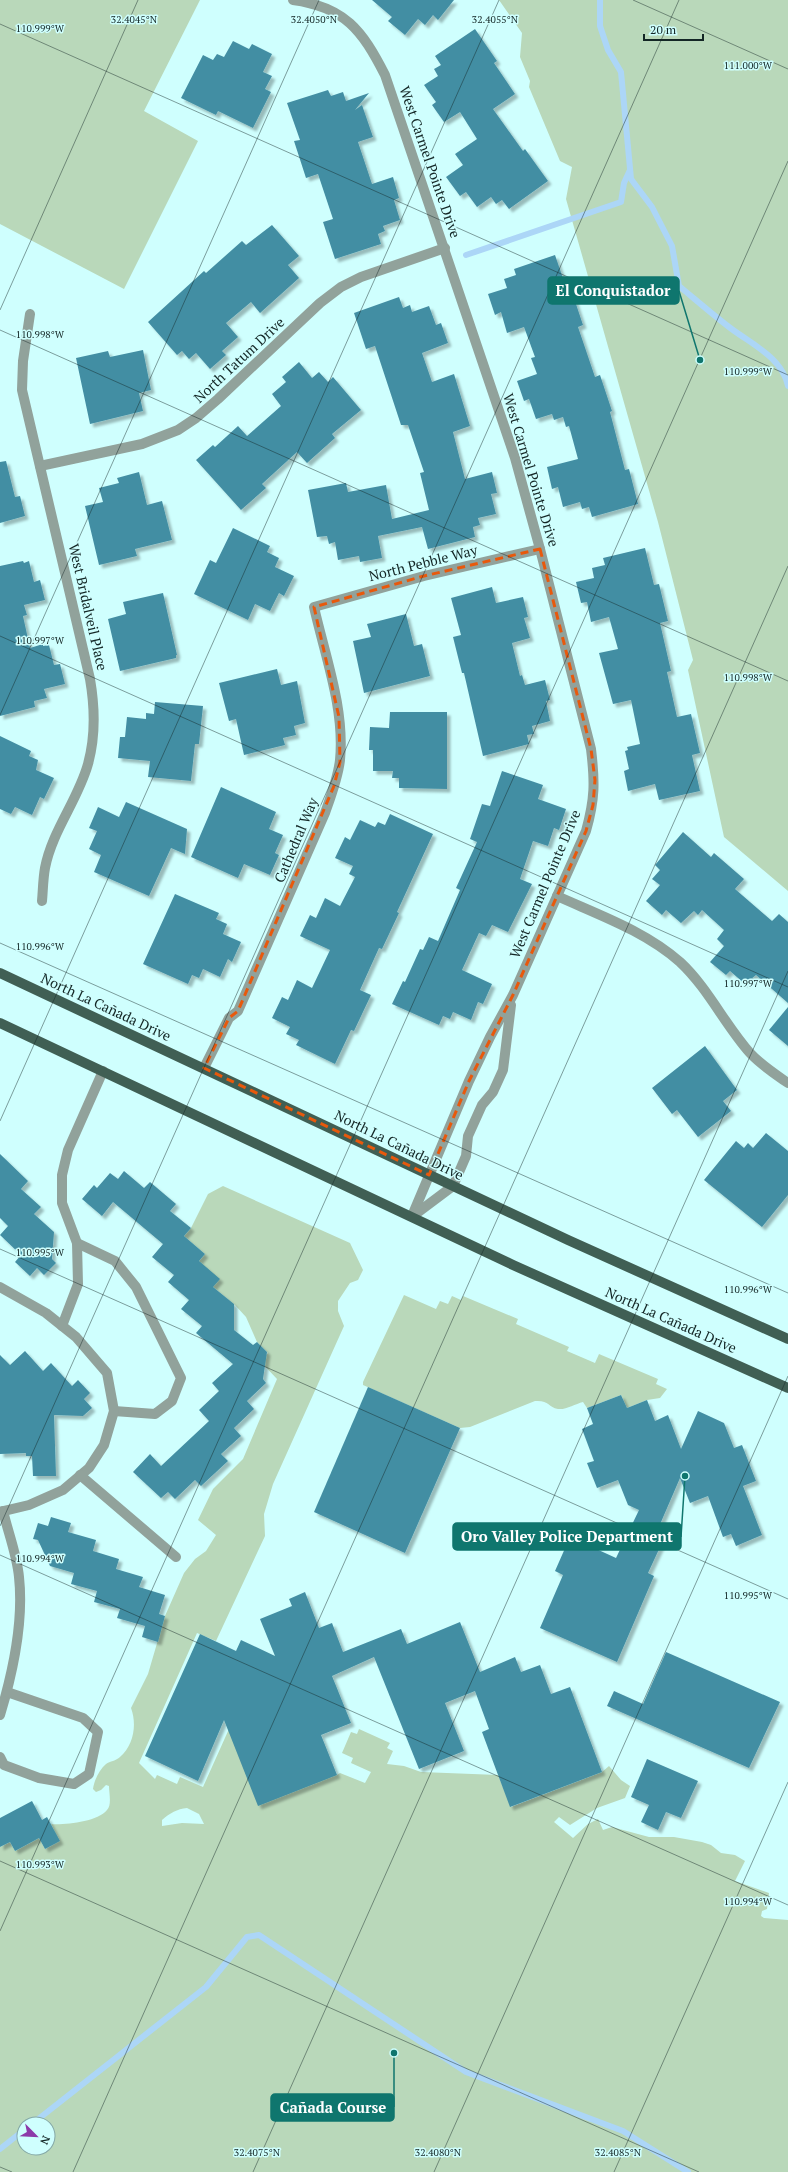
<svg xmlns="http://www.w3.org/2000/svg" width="788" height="2172" viewBox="0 0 788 2172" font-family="'PT Serif',serif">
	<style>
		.green { fill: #b9d8ba; fill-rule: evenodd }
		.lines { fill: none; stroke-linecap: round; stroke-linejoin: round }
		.stream { stroke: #acd6f7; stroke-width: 6 }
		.building { fill: #438ea3; filter: url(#shadow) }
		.minor { stroke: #91a29b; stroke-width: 10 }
		.primary { stroke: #405f54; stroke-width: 10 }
		.marked { fill: none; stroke: #e8590c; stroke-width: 3; stroke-dasharray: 8 5; stroke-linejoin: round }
		.ticks { fill: none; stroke: #132625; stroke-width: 1; stroke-opacity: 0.45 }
		.labels { text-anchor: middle; stroke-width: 3; stroke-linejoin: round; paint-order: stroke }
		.street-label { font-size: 14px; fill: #132625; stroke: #cffffe }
		.ticks-label { font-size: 10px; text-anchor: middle; fill: #132625; stroke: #cffffe; stroke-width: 3; stroke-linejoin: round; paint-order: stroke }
		.leader { fill: none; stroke: #0f766e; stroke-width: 1.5 }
		.callout-dot { fill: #0f766e; stroke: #cffffe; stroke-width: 1.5 }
		.callout { fill: #0f766e; stroke: #0f766e; stroke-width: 1.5 }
		.callout-label { font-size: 15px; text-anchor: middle; font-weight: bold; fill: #fff }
	</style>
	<defs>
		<filter id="shadow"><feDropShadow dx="3.5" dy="3.5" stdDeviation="1" flood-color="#0004"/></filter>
	</defs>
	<rect width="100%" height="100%" fill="#cffffe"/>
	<!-- green -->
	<g class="green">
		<polygon points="0,0 200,0 144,111 198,141 124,289 0,224"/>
		<polygon points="499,0 788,0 788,891 724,837 688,670 693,660 658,522 566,199 572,167 560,161 529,87 530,81 520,57 522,33"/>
		<path d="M 223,1186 L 350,1243 L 363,1270 L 358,1280 L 350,1283 L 338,1301 L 338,1311 L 344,1326 L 273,1484 L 264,1514 L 265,1536 L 216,1641 L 197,1633 L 139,1763 L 155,1779 L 157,1775 L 177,1784 L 180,1777 L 203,1787 L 233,1720 L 337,1775 L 340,1773 L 365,1783 L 371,1772 L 351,1763 L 353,1758 L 342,1753 L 351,1732 L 357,1734 L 359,1729 L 390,1743 L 387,1748 L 393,1751 L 387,1764 L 404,1766 L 421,1772 L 498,1775 L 511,1807 L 602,1772 L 609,1766 L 621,1780 L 630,1786 L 625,1798 L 597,1808 L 570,1825 L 559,1817 L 554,1822 L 573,1838 L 588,1824 L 598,1819 L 603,1830 L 612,1827 L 649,1837 L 674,1837 L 702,1842 L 711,1845 L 721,1853 L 735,1855 L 745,1861 L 735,1881 L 769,1893 L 767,1909 L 762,1911 L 761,1916 L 764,1918 L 788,1920 L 788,2172 L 0,2172 L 0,1847 L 10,1842 L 15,1851 L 39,1838 L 45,1849 L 59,1841 L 51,1824 C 65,1825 97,1822 107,1810 C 112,1805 109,1793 109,1786 L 106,1785 L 101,1790 L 96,1792 L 93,1789 C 94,1781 99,1770 106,1764 C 110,1761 116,1761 120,1757 C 134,1745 137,1724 131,1708 L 148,1674 L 165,1616 L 184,1573 L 195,1559 L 206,1551 L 216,1535 L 198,1520 L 213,1489 L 243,1459 L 277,1379 L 260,1361 L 268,1353 L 257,1342 L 246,1317 L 235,1305 L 213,1287 L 199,1261 L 205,1254 L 184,1236 L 191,1228 L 208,1194 ZM 187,1808 L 199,1814 L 204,1824 L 182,1823 L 162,1826 L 162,1820 C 170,1813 177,1809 187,1808 ZM 24,2124 L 48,2124 L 48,2148 L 24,2148 Z"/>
		<path d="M 404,1295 L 436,1309 L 440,1301 L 448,1304 L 452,1296 L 461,1300 L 463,1296 L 518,1319 L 516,1324 L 569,1347 L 567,1351 L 595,1363 L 599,1354 L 658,1379 L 656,1384 L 667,1389 L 660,1398 L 647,1400 L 627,1408 L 621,1395 L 587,1408 L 583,1402 C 575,1404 566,1410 558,1409 C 548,1407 549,1400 535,1401 L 470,1427 L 460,1428 L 363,1385 L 363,1382 Z"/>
	</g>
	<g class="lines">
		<!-- stream -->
		<g class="stream">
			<path d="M 600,0 L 600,26 L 608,50 L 621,72 L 631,179 L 652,207 L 672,246 L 679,286 C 696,300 712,314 729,327 C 751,344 782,357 788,386"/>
			<polyline points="466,255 621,202 624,183 630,170"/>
			<polyline points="32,2124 206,1987 247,1937 259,1935 466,2072 623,2131 688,2172"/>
			<polyline points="0,2149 24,2130"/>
		</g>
	</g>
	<!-- building -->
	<g class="building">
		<polygon points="372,0 454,0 438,20 433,15 425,25 418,19 405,35 388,21 392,17"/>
		<polygon points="475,29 497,61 494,63 515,94 493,109 523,151 525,149 548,181 509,209 502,200 496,204 491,197 477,207 466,192 460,196 446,177 463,165 455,154 477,139 460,112 444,122 432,105 436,102 424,85 438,76 434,69 441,65 435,56"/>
		<polygon points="233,41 249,49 252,44 272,54 263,72 272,76 265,89 271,92 253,128 218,111 216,115 181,98 203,55 213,60 217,54 224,57"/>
		<polygon points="328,90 331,96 343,92 346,101 369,93 355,110 362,105 373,137 358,142 372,184 393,177 399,198 394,200 400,220 383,226 385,231 378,234 381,244 335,259 323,222 333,219 318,174 306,178 294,141 300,140 287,103"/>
		<polygon points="272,225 299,256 288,265 299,278 260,313 251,302 226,323 238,337 222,351 226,355 210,369 196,353 189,359 182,351 177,355 148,322 204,271 206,273 242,241 246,245"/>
		<polygon points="555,255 567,290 571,289 583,325 578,327 595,377 600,375 612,411 610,412 625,470 629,469 638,504 592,517 589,507 582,509 580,502 563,507 558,487 552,489 547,467 578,459 569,426 566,427 563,417 554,420 552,414 536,419 529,399 524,401 517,381 537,374 531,358 535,357 524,327 507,333 501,312 495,315 488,294 507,288 504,279 516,275 514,269"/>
		<polygon points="399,297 403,308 410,305 412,312 429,306 436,325 441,323 448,343 422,353 432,382 454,374 470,426 453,432 465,479 492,472 497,493 491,494 496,514 478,518 480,525 473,527 475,537 428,549 422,527 378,536 382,558 360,562 359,556 338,560 335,542 329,544 327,536 317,537 308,490 346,483 348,492 386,485 392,519 429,510 420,473 424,472 408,425 401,425 375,346 366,349 354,313"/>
		<polygon points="143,350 151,390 139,393 143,411 90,424 76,358 108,351 110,357"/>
		<polygon points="299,362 312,378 319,372 328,382 333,377 361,410 332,434 335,438 307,463 297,452 262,484 266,488 241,510 196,460 213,445 215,447 238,426 247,436 281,406 272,394 286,382 282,377"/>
		<polygon points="6,461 15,497 20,496 25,516 0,523 0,462"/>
		<polygon points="139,472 147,505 162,501 172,540 135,549 137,556 99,565 85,506 103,502 99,488 119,483 117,478"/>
		<polygon points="233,528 270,546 267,552 279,558 275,567 294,576 284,596 279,593 270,611 255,604 248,620 194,594 210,560 216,563"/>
		<polygon points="645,548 654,585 659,584 668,621 660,623 671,671 667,672 677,717 691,714 700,753 692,755 700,791 659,800 655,784 628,791 624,771 629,769 625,751 628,750 627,747 640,744 639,739 631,700 613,704 599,653 618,649 609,617 591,622 587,602 581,603 576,582 594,578 592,568 605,565 603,558"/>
		<polygon points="23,561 24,563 29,561 34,582 40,580 45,600 24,605 27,615 23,616 30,648 43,644 43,646 49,645 54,665 60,664 65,684 44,689 47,698 34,701 35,707 0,716 0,566"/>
		<polygon points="492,587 496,603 523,597 528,617 524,618 530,638 512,643 520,676 522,675 525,685 545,680 550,700 546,701 550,721 532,726 534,734 527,735 529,744 483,756 464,673 462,673 453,637 461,635 451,598"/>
		<polygon points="163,593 177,655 176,655 176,658 120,671 108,619 126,614 123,602"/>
		<polygon points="406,614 414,646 422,644 430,676 364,693 353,641 371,637 367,624"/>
		<polygon points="277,669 281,685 297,681 305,723 294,726 296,735 283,738 285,745 244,755 236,719 229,721 219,683"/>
		<polygon points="155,702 203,706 199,744 195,744 191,781 148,777 150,761 118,758 120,737 125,737 127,717 146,719 146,713 154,714"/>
		<polygon points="390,712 447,712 447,789 399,788 399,778 392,778 393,771 373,771 373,750 369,750 370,727 389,728"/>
		<polygon points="0,736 31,751 29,756 38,760 36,770 54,778 44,799 40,797 32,815 15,807 11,814 0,809"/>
		<polygon points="502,771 543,785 538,799 566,809 559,830 554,828 548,846 533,841 520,879 532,884 508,932 492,925 486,936 479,933 462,970 492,984 483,1004 478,1002 471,1020 453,1012 450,1019 443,1016 439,1025 392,1004 403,981 405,982 420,949 423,950 429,937 438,941 460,890 456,888 477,842 470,839 482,804 490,806"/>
		<polygon points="221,787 276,812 269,829 283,835 275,853 279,855 270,875 244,864 238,878 191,857"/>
		<polygon points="126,802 187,829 185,854 171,848 149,896 94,872 101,855 89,849 97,831 89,828 98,807 119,817"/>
		<polygon points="390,814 433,834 397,912 399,913 382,949 379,948 360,990 371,995 354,1031 351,1030 335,1064 296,1045 299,1040 286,1034 290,1027 272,1018 282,997 288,1000 297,980 312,988 330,950 300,936 310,915 316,918 325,898 340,906 355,877 349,874 353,866 335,858 345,837 350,840 360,820 375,827 378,822 385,825"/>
		<polygon points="683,832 711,857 714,853 744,879 735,889 772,921 779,914 788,922 788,1003 756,975 745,984 730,971 726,975 710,962 724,946 717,939 724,930 702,910 698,915 694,911 681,923 666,910 662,915 646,901 660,885 652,879 660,870 655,865"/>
		<polygon points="175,894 219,913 216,919 227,924 223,934 241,942 232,962 228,959 220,977 203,969 199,978 192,975 188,984 143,964"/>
		<polygon points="788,1007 788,1046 769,1030"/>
		<polygon points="705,1046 737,1090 723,1101 731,1111 698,1137 677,1110 672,1114 652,1088"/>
		<polygon points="766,1133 788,1151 788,1195 762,1227 704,1180 736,1141 744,1148 748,1143 753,1148"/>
		<polygon points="0,1154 28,1181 21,1189 41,1207 34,1214 54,1232 52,1259 56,1263 44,1275 37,1268 30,1276 15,1262 21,1255 0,1235 8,1226 0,1218"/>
		<polygon points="124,1171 144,1188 150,1182 176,1204 170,1211 191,1228 184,1236 205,1254 199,1261 220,1279 213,1287 234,1304 234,1330 253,1345 257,1342 267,1352 263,1379 266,1383 247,1401 254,1409 234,1428 241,1436 221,1454 228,1461 201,1486 195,1480 175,1499 168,1492 161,1498 133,1472 150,1454 161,1466 209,1421 199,1410 219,1391 212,1383 233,1364 196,1333 202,1326 181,1309 189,1300 168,1282 174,1275 152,1257 163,1244 113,1202 102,1216 82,1199 94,1185 97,1188 110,1173 118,1179"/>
		<polygon points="25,1351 43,1371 51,1363 72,1386 78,1380 90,1393 84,1399 92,1408 83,1416 54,1415 56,1476 33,1476 32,1456 26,1456 26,1453 0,1454 0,1355 10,1365"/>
		<polygon points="368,1387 460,1428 405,1553 314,1512"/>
		<polygon points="621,1395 627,1408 647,1400 655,1421 668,1415 681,1449 698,1411 724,1423 734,1448 742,1445 756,1481 743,1486 762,1535 736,1546 731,1534 723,1537 708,1496 690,1503 680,1478 658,1529 667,1532 648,1573 654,1576 617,1662 540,1628 563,1575 555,1571 570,1537 616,1558 639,1510 628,1505 618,1480 597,1488 587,1463 594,1461 582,1429 593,1424 587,1408"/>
		<polygon points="51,1517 71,1523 68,1532 96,1540 93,1551 119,1559 116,1569 143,1577 139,1587 165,1595 159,1614 165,1616 158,1642 142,1637 145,1626 117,1618 120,1609 94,1602 97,1591 71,1584 74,1573 50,1566 38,1540 33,1539 38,1523 48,1526"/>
		<polygon points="305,1592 319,1628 332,1623 343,1652 401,1629 407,1644 460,1622 480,1672 515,1657 521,1672 540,1665 551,1694 570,1687 602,1772 510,1807 482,1732 489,1729 475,1691 445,1703 464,1751 419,1769 374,1657 332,1676 351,1723 321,1735 337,1775 258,1806 224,1720 198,1781 145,1756 200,1634 236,1651 241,1640 275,1656 260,1619 292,1606 289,1599"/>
		<polygon points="666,1652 780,1702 749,1768 607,1706 614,1691 643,1704"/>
		<polygon points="647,1759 698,1781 681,1818 666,1812 658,1830 641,1822 649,1805 631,1797"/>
		<polygon points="32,1801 42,1820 47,1817 60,1841 45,1849 39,1838 15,1851 10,1842 0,1847 0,1818"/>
	</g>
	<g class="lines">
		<!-- minor -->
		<g class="minor">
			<path d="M 293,0 C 345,7 362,30 385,75 L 515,458 L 540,549 L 591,749 C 595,782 595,799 586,831 L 513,995 L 490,1037 L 469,1081 L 412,1216"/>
			<path d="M 30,314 L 23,361 L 22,390 L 90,679 C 95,708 96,735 88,764 C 78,800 52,831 45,868 C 43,879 43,890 42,901"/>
			<polyline points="40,466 142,444 178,430 196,418 218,399 320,303 341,287 361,277 445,248"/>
			<path d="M 557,896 C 599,915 645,931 680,962 C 708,988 725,1025 750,1053 C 761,1065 775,1074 788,1083"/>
			<path d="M 204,1068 L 229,1018 L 238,1011 L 325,813 C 331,796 338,778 340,760 C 345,709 325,656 314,607 L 424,576 L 540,549"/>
			<polyline points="413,1216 453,1186 466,1156 468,1136 482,1105 493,1092 503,1070 511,1005"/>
			<polyline points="77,1243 115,1261 136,1287 181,1378 172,1401 155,1414 114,1411"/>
			<polyline points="0,1287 46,1313 76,1337 107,1373 114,1411 104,1445 89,1468 63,1490 29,1505 0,1512"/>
			<polyline points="62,1326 78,1284 77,1243 62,1203 62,1175 68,1150 103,1071"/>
			<polyline points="80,1475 176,1557"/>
			<path d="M 0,1715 C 13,1672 24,1623 19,1577 C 17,1555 8,1532 3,1511"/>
			<polyline points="0,1757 4,1765 39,1778 74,1784 89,1774 98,1732 83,1718 7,1692"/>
		</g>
		<!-- primary -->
		<g class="primary">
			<polyline points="0,973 568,1240 788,1339"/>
			<polyline points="0,1023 513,1265 788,1388"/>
		</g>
	</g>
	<!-- marked area -->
	<path class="marked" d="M 540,549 L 591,749 L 595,780 L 593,805 L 586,831 L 557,896 L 513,995 L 469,1081 L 429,1175 L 204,1068 L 229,1018 L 238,1011 L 334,786 L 340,762 L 339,717 L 314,607 L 424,576 Z"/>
	<!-- ticks -->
	<path class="ticks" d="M 633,0 L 788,69M 0,24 L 788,375M 0,310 L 138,0M 0,330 L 788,681M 0,636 L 788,987M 0,715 L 319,0M 0,943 L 788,1293M 0,1121 L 499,0M 0,1249 L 788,1599M 0,1526 L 679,0M 0,1555 L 788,1905M 0,1861 L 699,2172M 0,1931 L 788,161M 0,2167 L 12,2172M 73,2172 L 788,566M 253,2172 L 788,971M 434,2172 L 788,1376M 614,2172 L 788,1782"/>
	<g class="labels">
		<!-- street labels -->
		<g class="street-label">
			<text transform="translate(430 162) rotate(71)" y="5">West Carmel Pointe Drive</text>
			<text transform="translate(239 360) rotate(-43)" y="5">North Tatum Drive</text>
			<text transform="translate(531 470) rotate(73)" y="5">West Carmel Pointe Drive</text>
			<text transform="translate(423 563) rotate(-14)" y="5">North Pebble Way</text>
			<text transform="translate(88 607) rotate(77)" y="5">West Bridalveil Place</text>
			<text transform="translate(296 840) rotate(-67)" y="5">Cathedral Way</text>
			<text transform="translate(545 884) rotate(-67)" y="5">West Carmel Pointe Drive</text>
			<text transform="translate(106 1007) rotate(25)" y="5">North La Cañada Drive</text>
			<text transform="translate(399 1145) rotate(26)" y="5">North La Cañada Drive</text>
			<text transform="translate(671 1320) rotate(24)" y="5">North La Cañada Drive</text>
		</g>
	</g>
	<g class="ticks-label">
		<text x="134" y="23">32.4045°N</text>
		<text x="314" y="23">32.4050°N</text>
		<text x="495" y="23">32.4055°N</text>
		<text x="40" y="32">110.999°W</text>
		<text x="748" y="69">111.000°W</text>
		<text x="40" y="338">110.998°W</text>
		<text x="748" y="375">110.999°W</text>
		<text x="40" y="644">110.997°W</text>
		<text x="748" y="681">110.998°W</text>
		<text x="40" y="950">110.996°W</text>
		<text x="748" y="987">110.997°W</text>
		<text x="40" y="1256">110.995°W</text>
		<text x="748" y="1293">110.996°W</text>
		<text x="40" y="1562">110.994°W</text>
		<text x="748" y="1599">110.995°W</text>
		<text x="40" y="1868">110.993°W</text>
		<text x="748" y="1905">110.994°W</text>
		<text x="257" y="2156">32.4075°N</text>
		<text x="438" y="2156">32.4080°N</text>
		<text x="618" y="2156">32.4085°N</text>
	</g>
	<!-- callouts -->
	<path class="leader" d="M700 360L679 291M685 1476L681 1537M394 2053L394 2107"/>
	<g class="callout-dot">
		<circle cx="700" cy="360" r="4"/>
		<circle cx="685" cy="1476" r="4"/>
		<circle cx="394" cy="2053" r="4"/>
	</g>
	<g class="callout">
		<rect x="548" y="277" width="131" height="27" rx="4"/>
		<rect x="453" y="1523" width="228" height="27" rx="4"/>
		<rect x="271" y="2094" width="123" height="27" rx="4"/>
	</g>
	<g class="callout-label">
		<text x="613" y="296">El Conquistador</text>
		<text x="567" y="1542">Oro Valley Police Department</text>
		<text x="333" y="2113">Cañada Course</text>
	</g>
	<!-- north arrow -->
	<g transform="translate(36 2136) rotate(114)"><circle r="19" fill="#cffffe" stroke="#84a8a7"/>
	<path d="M0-3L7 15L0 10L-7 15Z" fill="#8d3aa9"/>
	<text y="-6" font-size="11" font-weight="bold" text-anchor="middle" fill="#132625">N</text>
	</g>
	<!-- scale -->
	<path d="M644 34v6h59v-6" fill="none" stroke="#132625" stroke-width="2"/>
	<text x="650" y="34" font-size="12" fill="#132625" stroke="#cffffe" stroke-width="3" paint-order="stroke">20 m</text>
</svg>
